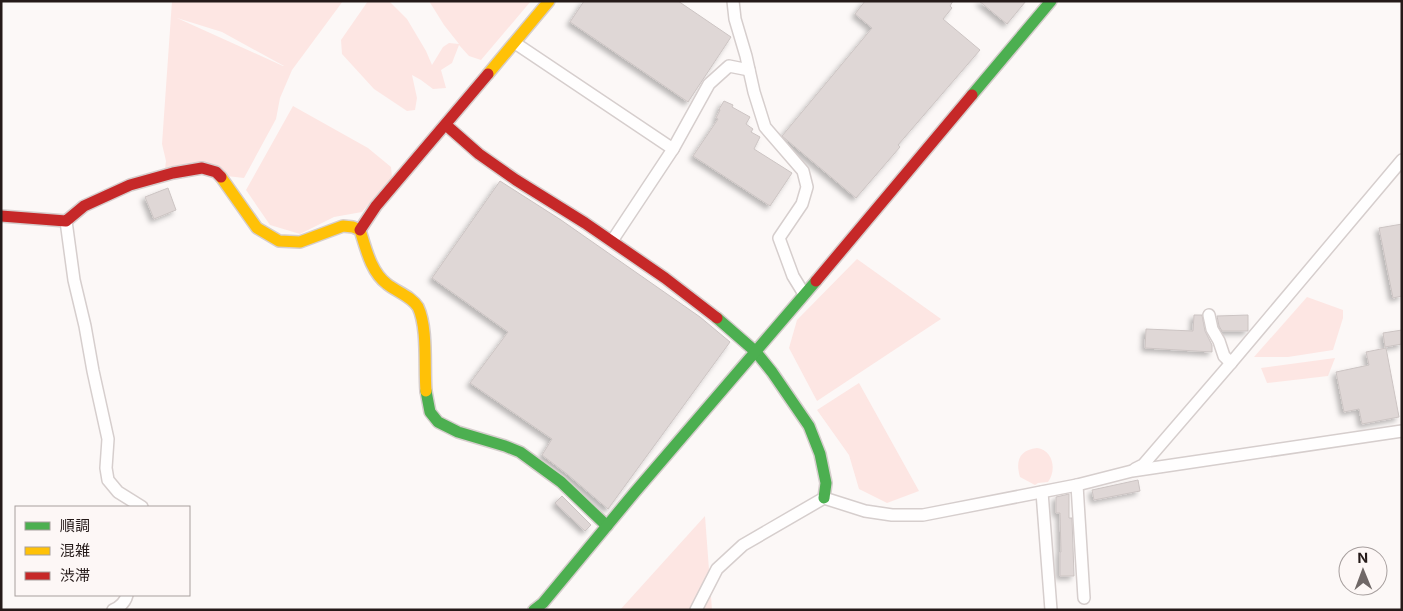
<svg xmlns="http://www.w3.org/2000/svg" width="1403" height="611" viewBox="0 0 1403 611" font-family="Inter,'Noto Sans JP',sans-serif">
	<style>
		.green { fill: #fde6e3; fill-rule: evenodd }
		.building { fill: #dfd7d6; stroke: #ccc4c3; filter: url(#shadow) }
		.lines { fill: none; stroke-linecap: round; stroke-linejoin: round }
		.street-casing { stroke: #d6cecd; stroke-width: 14 }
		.fast-casing { stroke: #d6cecd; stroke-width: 14 }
		.slow-casing { stroke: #d6cecd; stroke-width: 14 }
		.jam-casing { stroke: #d6cecd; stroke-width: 14 }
		.street { stroke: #fffefe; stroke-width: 11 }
		.fast { stroke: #4caf50; stroke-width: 11 }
		.slow { stroke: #ffc107; stroke-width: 11 }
		.jam { stroke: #c62828; stroke-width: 11 }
	</style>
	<defs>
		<filter id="shadow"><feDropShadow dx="-3.5" dy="3.5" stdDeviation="2.5" flood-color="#0004"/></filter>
	</defs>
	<rect width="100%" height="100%" fill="#fcf8f7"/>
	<!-- green -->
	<g class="green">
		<path d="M 172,1 L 343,1 L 292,70 L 280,98 L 276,119 L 244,178 L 165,169 L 166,161 L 162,144 ZM 177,18 L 222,32 L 284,66 L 283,66 Z"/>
		<polygon points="368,1 389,1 407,19 426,51 432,65 443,47 449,43 459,44 444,25 429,1 531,1 481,60 469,56 459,45 452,63 441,70 446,88 433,89 421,80 412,75 417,98 415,110 407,111 374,89 342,54 341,40"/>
		<polygon points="293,106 368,148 391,167 392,177 362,212 334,217 300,234 270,225 246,190"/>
		<polygon points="857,259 941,319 817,401 789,348 797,320"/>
		<polygon points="1307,297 1343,310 1343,318 1333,350 1288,357 1254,357"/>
		<polygon points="1335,358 1328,376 1267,383 1261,368"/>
		<polygon points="859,383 919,491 887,503 859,489 849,455 817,410"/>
		<path d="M 1037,448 C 1053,450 1057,470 1048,482 L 1038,483 L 1035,485 L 1020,477 C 1015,460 1020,450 1037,448 Z"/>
		<polygon points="705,516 712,610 620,610"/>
	</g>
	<!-- building -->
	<g class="building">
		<polygon points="584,1 678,1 731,37 688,102 570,22"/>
		<polygon points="865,1 953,1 950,6 952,8 943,19 980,50 898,145 900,147 856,198 782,136 872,28 855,14"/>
		<polygon points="979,1 1026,1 1007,24"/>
		<polygon points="724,101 733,105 732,107 750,117 746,124 753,129 751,132 760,137 754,149 792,173 770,206 693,156 718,119 716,118 720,110 719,109"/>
		<polygon points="500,181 561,220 700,317 730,342 608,509 567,474 542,455 552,439 470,383 508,332 432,278"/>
		<polygon points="168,188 176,210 154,219 145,197"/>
		<polygon points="1402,224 1402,296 1393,298 1379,228"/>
		<polygon points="1194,315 1202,315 1205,331 1212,345 1212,352 1145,348 1146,329 1193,331"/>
		<polygon points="1248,315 1248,331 1222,331 1219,326 1217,316"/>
		<polygon points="1402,330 1402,344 1385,347 1383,333"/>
		<polygon points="1386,348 1399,417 1362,424 1359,409 1344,412 1336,372 1369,365 1366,352"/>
		<polygon points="1138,480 1140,491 1094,500 1092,490"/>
		<polygon points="1069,494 1069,518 1072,518 1074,576 1060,576 1060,552 1061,552 1060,513 1056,513 1056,497"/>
		<polygon points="562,496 591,525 585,531 555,503"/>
	</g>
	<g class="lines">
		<!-- street casing -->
		<g class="street-casing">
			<g id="street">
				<polyline points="733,1 735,19 746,56 754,92 765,127 803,171 807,187 802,204 779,238 793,276 804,294"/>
				<polyline points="515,43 673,149 612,241"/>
				<polyline points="673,149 709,84 729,66 749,70"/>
				<polyline points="66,221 74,280 85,326 93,371 108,439 106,468 108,480 118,492 142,507"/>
				<polyline points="1209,315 1212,329 1219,341 1224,356 1231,363"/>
				<polyline points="1135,469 1143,465 1231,363 1402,160"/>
				<polyline points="1077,485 1084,598"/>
				<polyline points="1042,492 1051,610"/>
				<path d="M 113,610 C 120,607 125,603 127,595"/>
				<polyline points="696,610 717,569 743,545 824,498 865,511 892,515 923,515 1077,485 1132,471 1402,431"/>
			</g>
		</g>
		<!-- fast casing -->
		<g class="fast-casing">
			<g id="fast">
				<polyline points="972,95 1051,1"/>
				<polyline points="717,318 756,352 772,372 809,426 820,454 826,483 824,498"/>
				<polyline points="426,391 430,412 438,422 458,432 505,446 520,452 561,482 607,526"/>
				<polyline points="534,610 543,603 635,492 816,281"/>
			</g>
		</g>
		<!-- slow casing -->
		<g class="slow-casing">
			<g id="slow">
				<polyline points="488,74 549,1"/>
				<path d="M 221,177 L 257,228 L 279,241 L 300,242 L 343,226 L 353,227 L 360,230 C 366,249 371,272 387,284 C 397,292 411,296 418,307 C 428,328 424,367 426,391"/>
			</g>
		</g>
		<!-- jam casing -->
		<g class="jam-casing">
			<g id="jam">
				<polyline points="446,125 479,154 516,180 585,223 665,278 717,318"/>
				<polyline points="1,216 66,221 84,206 130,185 173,173 202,168 216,172 221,177"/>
				<polyline points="360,230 376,206 488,74"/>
				<polyline points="816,281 972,95"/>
			</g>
		</g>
		<!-- street -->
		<use href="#street" class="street"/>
		<!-- fast -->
		<use href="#fast" class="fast"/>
		<!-- slow -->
		<use href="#slow" class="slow"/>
		<!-- jam -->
		<use href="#jam" class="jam"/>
	</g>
	<!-- border -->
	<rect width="1403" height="611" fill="none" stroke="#251a19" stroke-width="5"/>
	<!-- legend -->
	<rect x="15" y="506" width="175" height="90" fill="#fdf7f6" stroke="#a79f9e"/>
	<rect x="25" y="522" width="25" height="8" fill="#4caf50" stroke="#a79f9e"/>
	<text x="60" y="531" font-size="15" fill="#251a19">順調</text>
	<rect x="25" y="547" width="25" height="8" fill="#ffc107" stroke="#a79f9e"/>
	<text x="60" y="556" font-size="15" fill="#251a19">混雑</text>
	<rect x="25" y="572" width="25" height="8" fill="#c62828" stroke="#a79f9e"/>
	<text x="60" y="581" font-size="15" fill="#251a19">渋滞</text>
	<!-- north arrow -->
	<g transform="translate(1363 571) rotate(359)"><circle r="24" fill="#fdf7f6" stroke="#a79f9e"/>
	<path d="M0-4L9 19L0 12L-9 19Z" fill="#706867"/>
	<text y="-8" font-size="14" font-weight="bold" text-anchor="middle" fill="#251a19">N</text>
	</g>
</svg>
